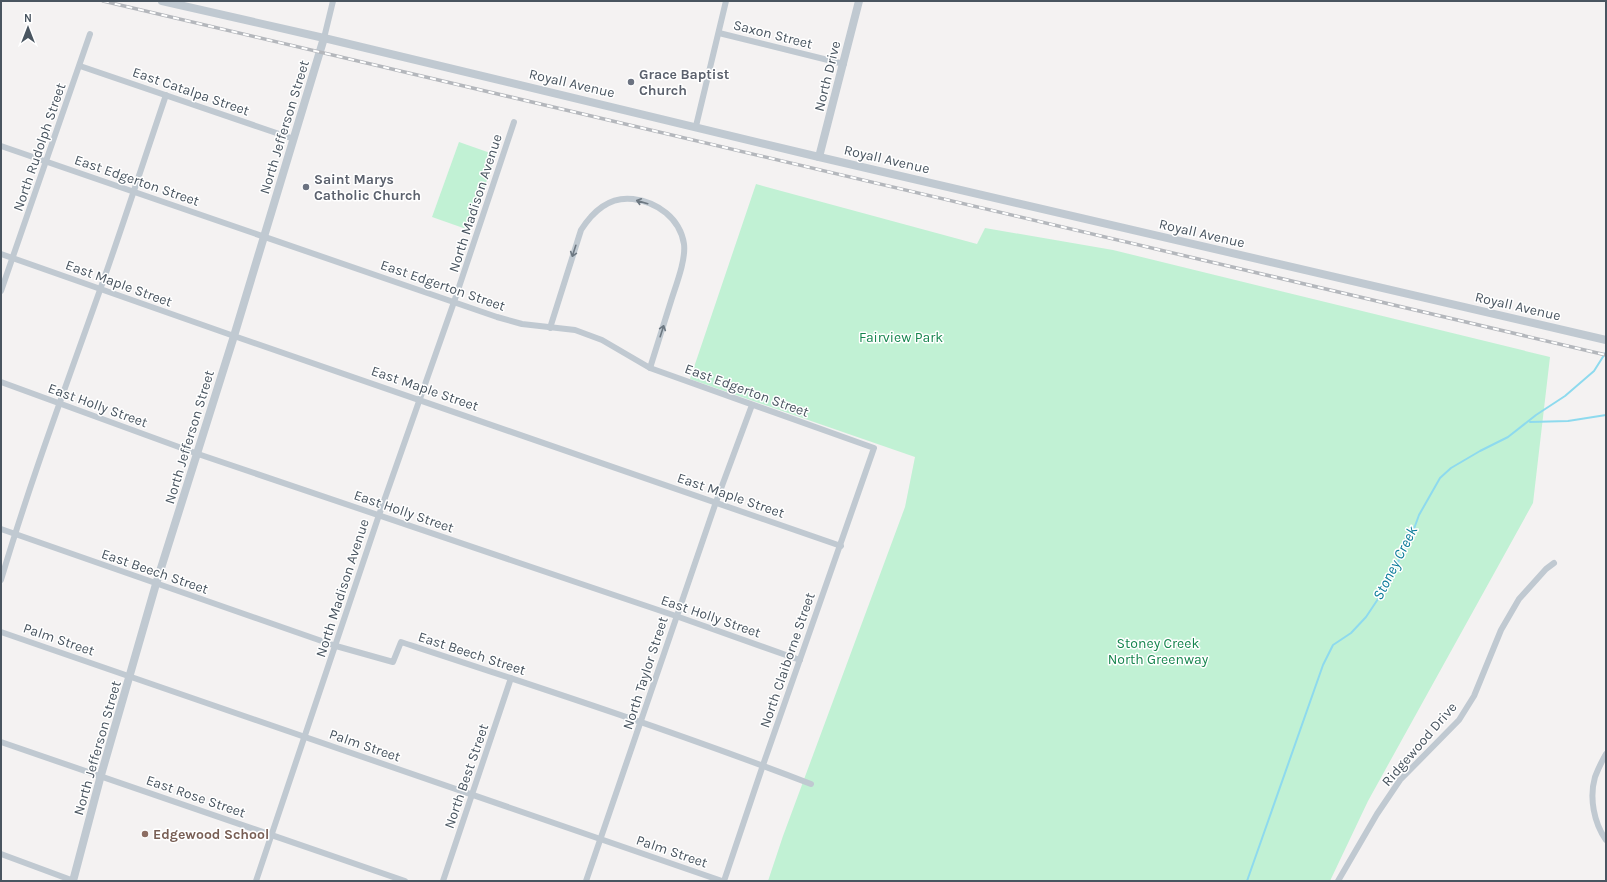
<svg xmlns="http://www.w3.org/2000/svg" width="1607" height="882" viewBox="0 0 1607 882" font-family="Karla,sans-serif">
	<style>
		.green { fill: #c1f1d4 }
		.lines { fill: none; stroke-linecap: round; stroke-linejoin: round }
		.stream { stroke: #8edaee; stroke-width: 2 }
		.minor { stroke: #c0c9d1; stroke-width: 6 }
		.tertiary { stroke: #c0c9d1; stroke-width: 8 }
		.rail-casing { stroke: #b4b7bc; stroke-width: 3.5 }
		.rail { stroke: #fff; stroke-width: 2; stroke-dasharray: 6; stroke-linecap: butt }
		.oneway { stroke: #6d7882 }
		.worship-dot { fill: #6b7280; stroke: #fff; stroke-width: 1.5 }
		.education-dot { fill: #8d6e63; stroke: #fff; stroke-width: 1.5 }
		.labels { text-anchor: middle; stroke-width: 3; stroke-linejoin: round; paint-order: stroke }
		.street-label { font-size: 14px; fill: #495560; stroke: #fff }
		.worship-label { font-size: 14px; font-weight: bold; fill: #5b616d; stroke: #fff; text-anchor: start }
		.park-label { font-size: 14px; fill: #16854e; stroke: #fff }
		.education-label { font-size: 14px; font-weight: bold; fill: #785e54; stroke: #fff; text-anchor: start }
		.water-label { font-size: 15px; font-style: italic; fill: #0b7b9a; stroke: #fff }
	</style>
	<rect width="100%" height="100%" fill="#f4f2f2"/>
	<!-- green -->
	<g class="green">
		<polygon points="459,142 496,155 469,230 432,217"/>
		<polygon points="756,184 977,244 985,228 1113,250 1550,357 1533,503 1368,801 1330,881 768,881 783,836 905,507 915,457 690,379"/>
	</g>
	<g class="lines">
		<!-- stream -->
		<g class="stream">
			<polyline points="1530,422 1568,421 1606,415"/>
			<polyline points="1247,881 1323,665 1333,645 1351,633 1366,617 1380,596 1411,537 1419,515 1440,478 1451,468 1480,451 1508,437 1536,415 1565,396 1594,371 1606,352"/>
		</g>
		<!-- minor -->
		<g class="minor">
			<polyline points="719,33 844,64"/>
			<polyline points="324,38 333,1"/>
			<polyline points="80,66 294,139"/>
			<polyline points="696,126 726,1"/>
			<polyline points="1,146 497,317 522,324 575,330 602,340 650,368 874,448 763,765 724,881"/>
			<polyline points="1,254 234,336 841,546"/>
			<polyline points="1,291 90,34"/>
			<path d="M 550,328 L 581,230 C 593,211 609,196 633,199 C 657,202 680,218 684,244 C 686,260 676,285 671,301 C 664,323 657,345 650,368"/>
			<polyline points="1,382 198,454 676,616 800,660"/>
			<path d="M 1,529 L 336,646 L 393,662 L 401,642 C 538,687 676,732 811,784"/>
			<path d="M 1,580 C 30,482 66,386 100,290 C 123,225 144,160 166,95"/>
			<polyline points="1,632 722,881"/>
			<polyline points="1,742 405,881"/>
			<path d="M 1606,754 C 1602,761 1598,769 1595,777 C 1589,798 1594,823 1606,840"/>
			<polyline points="1,854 74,881"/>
			<polyline points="256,881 379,515 454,302 514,122"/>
			<polyline points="443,881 511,678"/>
			<polyline points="586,881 716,502 752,405"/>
			<polyline points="1338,881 1377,814 1400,780 1459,720 1474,696 1501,630 1519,599 1546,569 1554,563"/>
		</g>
		<!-- tertiary -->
		<g class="tertiary">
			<polyline points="162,1 324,38 819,157 1606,340"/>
			<polyline points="819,157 859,1"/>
			<polyline points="73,881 101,775 156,584 234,336 324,38"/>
		</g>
		<!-- rail casing -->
		<g class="rail-casing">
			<polyline id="rail" points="103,1 1606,355"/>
		</g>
		<!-- rail -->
		<use href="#rail" class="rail"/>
	</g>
	<!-- one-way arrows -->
	<defs><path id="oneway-shaft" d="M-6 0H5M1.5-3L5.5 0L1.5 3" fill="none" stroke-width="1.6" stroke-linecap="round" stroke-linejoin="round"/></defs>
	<g class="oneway">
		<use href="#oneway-shaft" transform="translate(642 202) rotate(-164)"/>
		<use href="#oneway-shaft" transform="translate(574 251) rotate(108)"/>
		<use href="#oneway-shaft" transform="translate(662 331) rotate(-72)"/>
	</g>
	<!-- markers -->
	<g class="worship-dot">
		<circle cx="631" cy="82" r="4"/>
		<circle cx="306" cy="187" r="4"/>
	</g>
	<circle class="education-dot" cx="145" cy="834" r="4"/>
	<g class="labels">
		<!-- street labels -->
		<g class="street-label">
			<text transform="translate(773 34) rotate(14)" y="5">Saxon Street</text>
			<text transform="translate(827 76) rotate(-76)" y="5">North Drive</text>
			<text transform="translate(572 83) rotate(13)" y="5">Royall Avenue</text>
			<text transform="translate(191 91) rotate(19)" y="5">East Catalpa Street</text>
			<text transform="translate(284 127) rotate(-73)" y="5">North Jefferson Street</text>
			<text transform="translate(39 147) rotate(-71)" y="5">North Rudolph Street</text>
			<text transform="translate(887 159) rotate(13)" y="5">Royall Avenue</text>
			<text transform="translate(137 180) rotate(19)" y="5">East Edgerton Street</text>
			<text transform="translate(475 203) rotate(-72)" y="5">North Madison Avenue</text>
			<text transform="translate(1202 233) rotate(13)" y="5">Royall Avenue</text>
			<text transform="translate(119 283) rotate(20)" y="5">East Maple Street</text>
			<text transform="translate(443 285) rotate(19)" y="5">East Edgerton Street</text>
			<text transform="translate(1518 306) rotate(13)" y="5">Royall Avenue</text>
			<text transform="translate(425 388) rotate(19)" y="5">East Maple Street</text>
			<text transform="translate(747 390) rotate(20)" y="5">East Edgerton Street</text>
			<text transform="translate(98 405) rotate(20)" y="5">East Holly Street</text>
			<text transform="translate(189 437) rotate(-73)" y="5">North Jefferson Street</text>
			<text transform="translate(731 495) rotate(19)" y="5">East Maple Street</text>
			<text transform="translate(404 511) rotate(19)" y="5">East Holly Street</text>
			<text transform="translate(155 571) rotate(19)" y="5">East Beech Street</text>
			<text transform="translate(342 588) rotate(-72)" y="5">North Madison Avenue</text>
			<text transform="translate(711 616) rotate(19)" y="5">East Holly Street</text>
			<text transform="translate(59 639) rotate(19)" y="5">Palm Street</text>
			<text transform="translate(472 653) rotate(18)" y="5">East Beech Street</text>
			<text transform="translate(787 660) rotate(-71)" y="5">North Claiborne Street</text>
			<text transform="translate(645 673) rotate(-72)" y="5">North Taylor Street</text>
			<text transform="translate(1419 744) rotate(-49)" y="5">Ridgewood Drive</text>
			<text transform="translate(365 745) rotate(19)" y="5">Palm Street</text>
			<text transform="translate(97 748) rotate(-74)" y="5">North Jefferson Street</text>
			<text transform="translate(466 776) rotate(-71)" y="5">North Best Street</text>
			<text transform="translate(196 796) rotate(19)" y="5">East Rose Street</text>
			<text transform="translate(672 851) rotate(19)" y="5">Palm Street</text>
		</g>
		<!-- worship labels -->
		<g class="worship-label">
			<text x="639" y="79">Grace Baptist<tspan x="639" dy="16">Church</tspan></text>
			<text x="314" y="184">Saint Marys<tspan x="314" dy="16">Catholic Church</tspan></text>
		</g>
		<!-- park labels -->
		<g class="park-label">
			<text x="901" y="342">Fairview Park</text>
			<text x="1158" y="648">Stoney Creek<tspan x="1158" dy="16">North Greenway</tspan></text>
		</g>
		<!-- education labels -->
		<g class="education-label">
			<text x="153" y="839">Edgewood School</text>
		</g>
		<!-- water labels -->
		<g class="water-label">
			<text transform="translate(1395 563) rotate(-63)" y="5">Stoney Creek</text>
		</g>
	</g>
	<!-- border -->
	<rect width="1607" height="882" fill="none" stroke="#495560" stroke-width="4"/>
	<!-- north arrow -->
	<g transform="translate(28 28)" stroke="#ffffff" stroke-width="3" paint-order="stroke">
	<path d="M0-3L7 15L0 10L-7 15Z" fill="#495560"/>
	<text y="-6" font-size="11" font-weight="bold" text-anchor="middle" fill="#495560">N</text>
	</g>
</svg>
